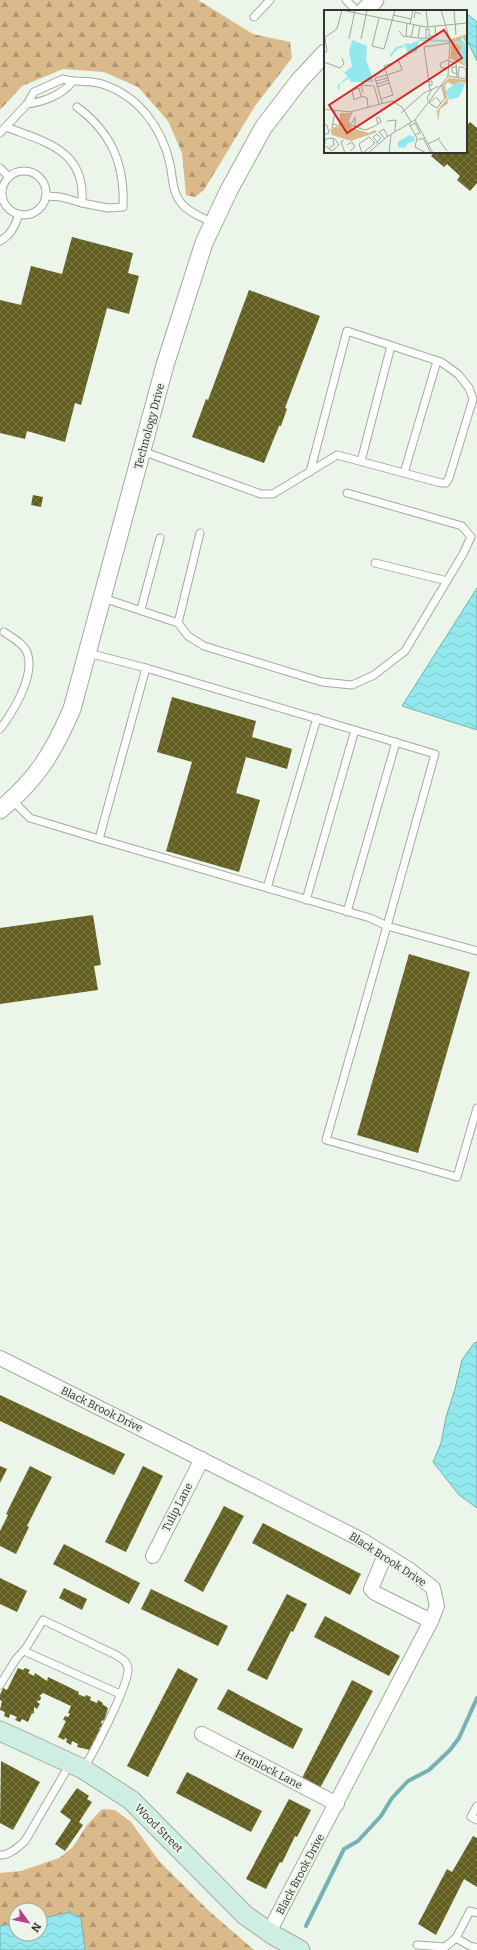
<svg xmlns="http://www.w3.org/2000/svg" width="477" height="1950" viewBox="0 0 477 1950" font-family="Bitter,serif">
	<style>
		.forest { fill: url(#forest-firs) }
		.water { fill: url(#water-waves); stroke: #75b2b3 }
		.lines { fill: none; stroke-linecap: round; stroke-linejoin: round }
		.stream { stroke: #75b2b3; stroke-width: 4 }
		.building { fill: url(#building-cross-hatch) }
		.service-casing { stroke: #a3aba0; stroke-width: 9 }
		.minor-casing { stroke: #a3aba0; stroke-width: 16 }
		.tertiary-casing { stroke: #a3aba0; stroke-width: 19 }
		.secondary-casing { stroke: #a3aba0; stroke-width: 21 }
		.service { stroke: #fff; stroke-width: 7 }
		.minor { stroke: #fff; stroke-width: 14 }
		.tertiary { stroke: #fff; stroke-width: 17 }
		.secondary { stroke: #cfeee3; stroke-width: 19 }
		.labels { text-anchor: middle; stroke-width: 4; stroke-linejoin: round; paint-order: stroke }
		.street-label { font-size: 11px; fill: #31342f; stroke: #ecf5e9 }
		.inset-river { fill: none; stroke: #92e8ec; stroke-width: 2 }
		.inset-road { fill: none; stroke: #a1a89f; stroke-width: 1 }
		.view { fill: #d62828; fill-opacity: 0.15; stroke: #d62828; stroke-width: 2 }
		.inset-edge { fill: none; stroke: #31342f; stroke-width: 2 }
	</style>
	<defs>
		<pattern id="forest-firs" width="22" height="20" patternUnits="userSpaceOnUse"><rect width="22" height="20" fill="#dab98a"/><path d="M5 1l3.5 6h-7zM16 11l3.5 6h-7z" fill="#b19771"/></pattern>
		<pattern id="water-waves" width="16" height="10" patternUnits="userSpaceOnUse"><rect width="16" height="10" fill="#92e8ec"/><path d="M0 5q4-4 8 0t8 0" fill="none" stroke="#7ec8cb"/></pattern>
		<pattern id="building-cross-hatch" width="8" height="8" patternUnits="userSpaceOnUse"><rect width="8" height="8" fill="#625f20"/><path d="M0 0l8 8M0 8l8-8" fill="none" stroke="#7a7848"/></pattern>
	</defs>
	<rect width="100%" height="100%" fill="#ecf5e9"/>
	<!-- forest -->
	<g class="forest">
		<polygon points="0,0 198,0 253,34 290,42 292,58 255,106 204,190 195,197 186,195 182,153 168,121 138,87 104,72 63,69 22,86 0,110"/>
		<polygon points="102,1809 115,1810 131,1822 159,1861 209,1911 254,1950 85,1950 81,1918 40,1919 40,1910 16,1910 16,1923 0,1926 0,1873 21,1871 59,1858 73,1847 87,1825"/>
	</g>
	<!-- water -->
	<g class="water">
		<polygon points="466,13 477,22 477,61 466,38"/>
		<polygon points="477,588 477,730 402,706"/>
		<polygon points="477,1342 477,1508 459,1495 433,1462 441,1443 446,1417 455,1389 462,1360 474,1343"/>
		<polygon points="70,1912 81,1918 85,1950 0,1950 0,1926 16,1923 16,1934 40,1934 40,1919"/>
	</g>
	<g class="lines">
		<!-- stream -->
		<polyline class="stream" points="306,1926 344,1849 358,1841 381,1816 392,1798 408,1781 429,1770 450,1750 459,1738 477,1698"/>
	</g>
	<!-- building -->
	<g class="building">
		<polygon points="466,122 468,124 470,122 477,128 477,183 470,191 457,180 460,176 447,164 444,167 431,156 435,152 466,152"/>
		<polygon points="72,237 133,253 128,273 139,276 129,314 107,308 81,405 75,403 65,442 27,431 25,439 0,433 0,300 21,305 31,266 62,274"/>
		<polygon points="249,290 320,316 285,408 287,409 281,426 279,426 264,463 192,437 206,399 208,400"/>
		<polygon points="33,495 43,497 41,507 31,505"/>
		<polygon points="172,697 256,721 252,737 292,749 287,769 246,757 236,793 260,800 239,872 166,851 192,762 157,752"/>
		<polygon points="93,915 101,965 94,966 98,990 0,1004 0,928"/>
		<polygon points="409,954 470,972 418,1153 357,1135"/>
		<polygon points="0,1395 125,1454 114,1475 0,1421"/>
		<polygon points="0,1466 7,1469 0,1483"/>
		<polygon points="30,1466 52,1477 27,1526 29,1527 16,1554 0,1546 0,1531 8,1515 6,1514"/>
		<polygon points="143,1466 163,1476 126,1552 105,1542"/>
		<polygon points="224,1506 244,1516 203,1592 184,1581"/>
		<polygon points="263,1523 361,1574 350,1595 252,1543"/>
		<polygon points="64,1544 140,1583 129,1604 53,1564"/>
		<polygon points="0,1578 27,1591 17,1612 0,1604"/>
		<polygon points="64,1588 87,1599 82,1610 59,1598"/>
		<polygon points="151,1589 228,1626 218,1646 141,1609"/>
		<polygon points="287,1594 307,1604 293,1632 291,1631 267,1680 247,1670"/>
		<polygon points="325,1616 400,1656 389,1676 314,1637"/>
		<polygon points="18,1668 23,1670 25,1668 30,1670 28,1673 34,1676 35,1673 47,1681 48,1677 79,1692 78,1694 85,1697 86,1695 91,1697 90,1700 97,1703 98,1700 103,1703 102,1704 108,1708 104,1721 102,1720 101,1723 103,1724 102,1728 100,1727 99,1729 102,1730 100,1736 97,1734 96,1741 94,1740 90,1750 77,1747 78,1744 72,1741 71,1745 66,1742 67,1739 65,1738 64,1740 58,1737 66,1721 63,1720 65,1716 68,1717 70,1714 68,1713 71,1706 43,1693 39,1696 41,1697 40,1701 38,1700 37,1702 40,1704 37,1709 34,1707 34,1714 32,1713 28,1722 22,1719 20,1722 15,1720 17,1717 10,1714 9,1718 4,1716 5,1712 0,1710 2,1701 0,1700 0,1695 3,1688 7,1690"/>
		<polygon points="178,1668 198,1679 148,1777 127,1766"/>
		<polygon points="352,1680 373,1691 320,1788 302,1778"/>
		<polygon points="228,1689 303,1729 293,1749 217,1709"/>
		<polygon points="1,1761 40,1782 13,1830 0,1823"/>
		<polygon points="187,1772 262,1811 251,1832 176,1793"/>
		<polygon points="77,1788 89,1796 87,1799 92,1802 79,1822 83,1825 65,1851 55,1844 71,1820 60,1812"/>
		<polygon points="289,1799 311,1810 297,1837 295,1836 282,1863 280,1862 266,1889 246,1879"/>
		<polygon points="473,1836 477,1838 477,1887 464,1879 436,1935 418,1924 447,1869 452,1872"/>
	</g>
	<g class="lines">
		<!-- service casing -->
		<g class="service-casing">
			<g id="service">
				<polyline points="346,0 357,11"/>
				<polyline points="254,17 270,0"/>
				<path d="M 27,104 C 43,102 62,95 72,82"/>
				<path d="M 6,127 C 45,142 86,150 82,203 L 108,208 L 123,207 C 125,164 111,132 77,107"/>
				<path d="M 0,133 L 27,104 L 34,92 L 63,79 C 76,83 90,80 102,84 C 139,96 162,128 170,164 C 173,178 172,193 182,204 C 189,213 204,218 213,223"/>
				<polyline points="0,168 9,177"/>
				<circle cx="24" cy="193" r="22"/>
				<polyline points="46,196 61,197 82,203"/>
				<path d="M 0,241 C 11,235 15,226 19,214"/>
				<polyline points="142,451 261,494 273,494 337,455 441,483 446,483 449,478 473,399 469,388 458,374 441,362 347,331 310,472"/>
				<polyline points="361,461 391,346"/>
				<polyline points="404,473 437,361"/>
				<polyline points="375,563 447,581"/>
				<polyline points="103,598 178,623 188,636 204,646 322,682 352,685 374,675 405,651 463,554 471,537 462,526 347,493"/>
				<polyline points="141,609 160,538"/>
				<polyline points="178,623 200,533"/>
				<polyline points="88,653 146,668 99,839 370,918 387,926 326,1140 457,1177 477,1108"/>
				<polyline points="146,668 435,754 387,926 477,951"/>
				<path d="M 0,729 C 13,712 36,675 27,652 C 23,643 11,637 4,632"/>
				<polyline points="12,800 30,818 99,839"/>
				<polyline points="267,888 317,718"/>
				<polyline points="306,900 355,730"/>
				<polyline points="347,912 396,742"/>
				<polyline points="24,1651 120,1694"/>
				<path d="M 0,1685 L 16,1659 L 26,1648 L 43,1620 L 116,1655 C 122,1659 127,1661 128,1668 C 130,1683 93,1753 84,1768"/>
				<polyline points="477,1806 471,1817 477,1820"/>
				<path d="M 0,1855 C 9,1856 18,1847 25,1841 L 70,1764"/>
				<polyline points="456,1938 470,1946 477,1948"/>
				<polyline points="417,1945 445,1947 456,1938 470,1911 477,1913"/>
			</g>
		</g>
		<!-- minor casing -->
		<g class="minor-casing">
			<g id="minor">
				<polyline points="0,1358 360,1539 410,1570 433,1588 437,1606 431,1621 269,1932"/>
				<polyline points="385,1555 371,1589 375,1593 431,1621"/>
				<polyline points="153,1556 202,1459"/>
				<polyline points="202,1734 337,1804"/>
			</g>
		</g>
		<!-- tertiary casing -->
		<g class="tertiary-casing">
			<g id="tertiary">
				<polyline points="364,11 375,0"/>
				<path d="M 0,810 C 37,779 53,753 72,709 L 165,365 L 204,243 L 229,190 L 263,128 L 299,81 L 325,53"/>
			</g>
		</g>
		<!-- secondary casing -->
		<g class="secondary-casing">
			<polyline id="secondary" points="0,1731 83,1769 131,1800 245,1915 273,1935 300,1950"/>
		</g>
		<!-- service -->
		<use href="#service" class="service"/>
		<!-- minor -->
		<use href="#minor" class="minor"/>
		<!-- tertiary -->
		<use href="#tertiary" class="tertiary"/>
		<!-- secondary -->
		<use href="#secondary" class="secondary"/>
	</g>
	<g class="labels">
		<!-- street labels -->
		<g class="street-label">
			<text transform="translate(149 426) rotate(-75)" y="4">Technology Drive</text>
			<text transform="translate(102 1409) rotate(26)" y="4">Black Brook Drive</text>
			<text transform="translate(177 1507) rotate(-63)" y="4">Tulip Lane</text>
			<text transform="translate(388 1559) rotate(33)" y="4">Black Brook Drive</text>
			<text transform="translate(269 1769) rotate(27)" y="4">Hemlock Lane</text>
			<text transform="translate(159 1828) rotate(45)" y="4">Wood Street</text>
			<text transform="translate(300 1874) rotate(-62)" y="4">Black Brook Drive</text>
		</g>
	</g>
	<!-- overview -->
	<g transform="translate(324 10)">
		<rect width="143" height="143" fill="#ecf5e9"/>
		<path d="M 143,24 L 143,35 L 138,26 L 137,31 L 130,32 L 139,36 L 133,46 L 143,57 L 126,48 L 128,29 ZM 125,68 L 143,70 L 143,73 L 135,72 L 129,75 L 124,72 L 121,75 L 124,93 L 116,99 L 114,112 L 113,101 L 122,90 L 118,75 ZM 16,103 L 27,103 L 23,111 L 28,118 L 45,123 L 51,120 L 53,122 L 27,131 L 8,125 L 6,119 L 14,118 Z" fill="#dab98a"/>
		<path d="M 28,30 L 43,36 L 42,50 L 50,72 L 27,72 L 25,68 L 16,74 L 15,81 L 13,76 L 24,66 L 20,63 L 28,56 L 25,42 ZM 95,30 L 93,42 L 84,44 L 80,33 L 87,34 ZM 138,30 L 143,35 L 143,56 L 133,46 L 139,37 L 131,32 ZM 133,72 L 141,74 L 135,87 L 125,90 L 122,81 ZM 85,125 L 90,127 L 91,131 L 84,133 L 81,138 L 74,137 L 74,132 Z" fill="#92e8ec"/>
		<path class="inset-river" d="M 95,30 L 125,31M 66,46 L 73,38 L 80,36"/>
		<path class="inset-road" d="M 17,0 L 102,17 L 143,13M 102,0 L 104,17M 130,0 L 132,25M 69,5 L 87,9M 55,8 L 48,36 L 60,39 L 71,0M 90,8 L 91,2 L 97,4M 86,14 L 89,0M 75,21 L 79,26 L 94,28 L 102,28 L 105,29 L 105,19 L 102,19 L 102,28M 82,26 L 83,13M 105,26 L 112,26 L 111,16M 87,27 L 90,15M 0,28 L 13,19 L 18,0M 94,28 L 96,16M 25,29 L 31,0M 37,29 L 43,0M 0,44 L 3,41 L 1,28M 124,50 L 116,53 L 117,58 L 124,58M 125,51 L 132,53 L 133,67M 0,52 L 16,58 L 20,54 L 18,48M 133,57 L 128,57 L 128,62 L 133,64M 124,66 L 143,69M 134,68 L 135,57 L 138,57 L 142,59 L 142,69M 52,71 L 64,68M 103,72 L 108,71 L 108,75 L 104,76M 53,74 L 65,70M 53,77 L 65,73M 106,80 L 100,37 L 126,33M 39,83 L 37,75 L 50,76 L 55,94M 39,86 L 30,90 L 28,80 L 35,78 L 37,86 L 41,87 L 42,88 L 43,88 L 44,97M 112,87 L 117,93 L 121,88 L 117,75M 111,88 L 105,93 L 113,98 L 117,93M 57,89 L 51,68 L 63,65 L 60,56 L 75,51 L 78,60 L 63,65 L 69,85 L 57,89 L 58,93M 104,91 L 103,88 L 108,79M 0,99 L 26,102 L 68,91 L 78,97 L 87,112M 77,103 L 100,83 L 115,76M 91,110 L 109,143M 63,111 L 72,110 L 71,121M 8,114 L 13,115 L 13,118 L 8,118 L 11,101M 27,114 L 31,107 L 31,117M 85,114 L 93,128 L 91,137 L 102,143M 0,115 L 3,115 L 5,123 L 0,125M 26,115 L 41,120 L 49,117 L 57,112 L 55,107 L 52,108 L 54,114M 26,115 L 24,111 L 28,102M 86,116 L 91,113 L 96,123 L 91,125M 61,129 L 55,122 L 60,119 L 64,127M 20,130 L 17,132 L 21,143M 94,130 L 99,128 L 107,143M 115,130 L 123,141M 53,132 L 57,128 L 53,124 L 49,127 L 53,132 L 54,134M 104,134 L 116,128M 0,135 L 8,141 L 15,135 L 11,129 L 8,128 L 1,129 L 1,134M 23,135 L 28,132 L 31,137 L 26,141M 5,138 L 10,135 L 9,128M 38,143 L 35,134 L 45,127 L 51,133 L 39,143M 44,143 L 64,126 L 91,110 L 124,66 L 126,31 L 117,0M 65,143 L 67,125"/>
		<path class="view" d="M 120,20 L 138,48 L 23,123 L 5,95 Z"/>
		<rect width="143" height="143" class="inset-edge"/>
	</g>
	<!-- north arrow -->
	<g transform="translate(28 1922) rotate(123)"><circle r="19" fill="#ecf5e9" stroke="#a1a89f"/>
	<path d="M0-3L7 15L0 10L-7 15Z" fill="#ba3f90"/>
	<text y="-6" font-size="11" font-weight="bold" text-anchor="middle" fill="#31342f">N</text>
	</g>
</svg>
